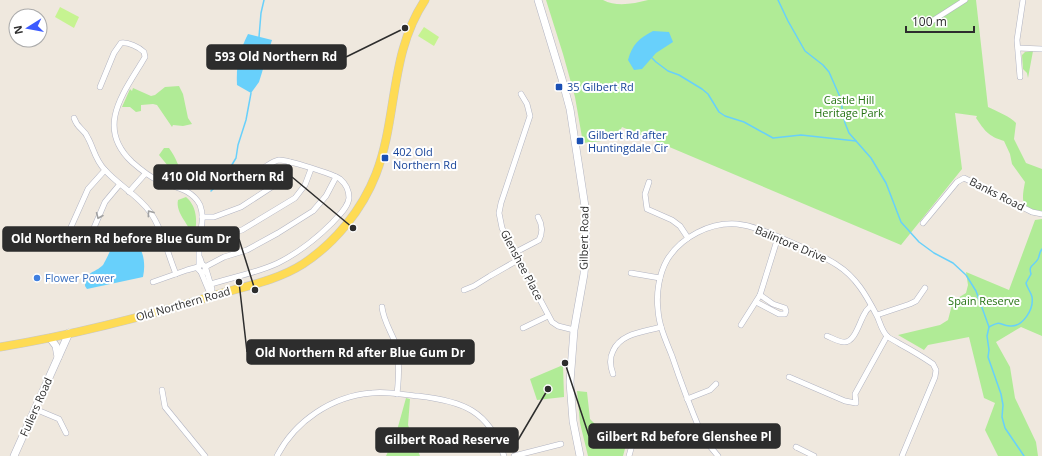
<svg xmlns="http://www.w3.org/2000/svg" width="1042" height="456" viewBox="0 0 1042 456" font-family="'Open Sans',sans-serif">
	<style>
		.green { fill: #b0eb96 }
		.pitch { fill: #c6f391 }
		.water { fill: #68d0fb }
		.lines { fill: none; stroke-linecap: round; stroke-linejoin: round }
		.stream { stroke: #68d0fb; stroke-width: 1.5 }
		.street-casing { stroke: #b2b4c2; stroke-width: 6 }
		.secondary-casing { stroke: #b2b4c2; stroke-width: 8 }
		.primary-casing { stroke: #c8c8c8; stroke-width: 9 }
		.street { stroke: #fff; stroke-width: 5 }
		.secondary { stroke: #fff; stroke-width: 7 }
		.primary { stroke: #fedb54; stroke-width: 8 }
		.oneway { stroke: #a0a0a0 }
		.transit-dot { fill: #1a4fb4; stroke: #fff; stroke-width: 1.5 }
		.shop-dot { fill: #3f7fe0; stroke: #fff; stroke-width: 1.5 }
		.labels { text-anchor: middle; stroke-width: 4; stroke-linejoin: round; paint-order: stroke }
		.transit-label { font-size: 11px; fill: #164399; stroke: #fff; text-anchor: start }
		.park-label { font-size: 11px; fill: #257313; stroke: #fff }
		.street-label { font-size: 11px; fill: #2d2d2d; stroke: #fff }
		.shop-label { font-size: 11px; fill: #366cbe; stroke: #fff; text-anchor: start }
		.leader { fill: none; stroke: #2d2d2d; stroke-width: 1.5 }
		.callout-dot { fill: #2d2d2d; stroke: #fff; stroke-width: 1.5 }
		.callout { fill: #2d2d2d; stroke: #2d2d2d; stroke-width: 1.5 }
		.callout-label { font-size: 12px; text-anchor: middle; font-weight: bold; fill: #fff }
	</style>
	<rect width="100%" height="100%" fill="#efe8de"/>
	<!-- green -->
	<g class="green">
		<path d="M 546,0 L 603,0 C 616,7 633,4 648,0 L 976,0 L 988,107 C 996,111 1011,117 1016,123 L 1014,139 L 1026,163 L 1042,169 L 1042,211 C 1019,211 1022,198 1025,182 L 1012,164 L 1010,154 L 1004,141 C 988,136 985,131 976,118 L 977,116 L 955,113 L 962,169 L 901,245 L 622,127 L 619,133 L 602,141 L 583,143 L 575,97 L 563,54 Z"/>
		<polygon points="1033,51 1028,78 1027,73 1023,69 1022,55 1025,52"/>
		<polygon points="179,86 183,94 188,118 192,124 183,126 173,125 172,127 157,105 153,104 141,105 141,111 136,112 130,107 122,107 130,89 132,91 133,88 151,96 155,95 165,87"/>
		<path d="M 164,148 L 169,148 C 176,158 181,168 181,181 L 177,182 L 158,176 L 168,166 L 159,155 Z"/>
		<path d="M 186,197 C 198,207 198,225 193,239 C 191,225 175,214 178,200 Z"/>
		<polygon points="1042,219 1042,336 1021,327 996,342 1010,367 1015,398 1036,442 1038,456 998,456 985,430 995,403 984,398 969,337 928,345 924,350 898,335 940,325 948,320 953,301 966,293 968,285 966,272 1009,290 1035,220"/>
		<polygon points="563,365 564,397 537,400 530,379"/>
		<polygon points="577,391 587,392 590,419 597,426 630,434 626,445 623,456 588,456 580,423"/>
		<polygon points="406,398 410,399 408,425 420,456 386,456 396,434"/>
	</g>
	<!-- pitch -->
	<g class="pitch">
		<polygon points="60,7 79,17 74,28 55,17"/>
		<polygon points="424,27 439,37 434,46 418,36"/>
	</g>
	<!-- water -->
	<g class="water">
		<path d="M 653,31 L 669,32 L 673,42 L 656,53 L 642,69 L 634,70 L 628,60 C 632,45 639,38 653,31 Z"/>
		<path d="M 248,34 L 272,40 L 259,82 L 251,93 L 237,85 C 236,65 239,52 248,34 Z"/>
		<path d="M 123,233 C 141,239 147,259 143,277 L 87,289 L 85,286 C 86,270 94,274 103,265 C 105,262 116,239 117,236 Z"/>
	</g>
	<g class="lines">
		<!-- stream -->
		<g class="stream">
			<polyline points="778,0 788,21 805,51 823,65 829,72 840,97 845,123 849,133 871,158 886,183 901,222 919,242 934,253 953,263 966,275 976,291 989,327"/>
			<polyline points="259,37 261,13 264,0"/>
			<polyline points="652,58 656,62 668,71 679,75 702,89 708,94 719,112 725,116 744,122 773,138 801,135 856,141"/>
			<polyline points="211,191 224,178 236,158 238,145 246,120 251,93"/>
			<path d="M 1024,456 L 1005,428 L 1002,417 L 1003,405 L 1001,394 L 988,357 L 989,350 L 987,336 L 989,327 C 1001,320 999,325 1010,326 C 1023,327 1034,309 1032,297 C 1031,292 1027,288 1026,283 L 1031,274 C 1028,265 1034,266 1038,259 C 1040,255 1039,252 1042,249"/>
		</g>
		<!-- street casing -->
		<g class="street-casing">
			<g id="street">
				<polyline points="932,21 965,0"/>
				<polyline points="1018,48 1042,49"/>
				<polyline points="1020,77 1017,40 1023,0"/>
				<path d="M 100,87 L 114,53 L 121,43 C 128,42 139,47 144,52 L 145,57 L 142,62 C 122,95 96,128 132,162 C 141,170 148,176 159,181 C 174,187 192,189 200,205 C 205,218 200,232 199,245 C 199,252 199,259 199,266"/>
				<polyline points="521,94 527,104 530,116 501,203 499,213 502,228 552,322 558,326 574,330"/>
				<path d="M 74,118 C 78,130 84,128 88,138 C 94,149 95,160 105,170 C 118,185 138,195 150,212 C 162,228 168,255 176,274"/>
				<polyline points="105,170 88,189 71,227 71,231 73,237 84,240 90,237 105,202 120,184"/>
				<polyline points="649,182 645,194 647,209 672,220 680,226 688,238"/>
				<polyline points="129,192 145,174"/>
				<polyline points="202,217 214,217 241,207 281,181 286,173 290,162"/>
				<polyline points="923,223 957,182 964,178 1032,212 1042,214"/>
				<polyline points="199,244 215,242 229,234 242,230 295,198 305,185 311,169"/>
				<path d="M 514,253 L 539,240 C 543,233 542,224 538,217"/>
				<polyline points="200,258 202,264 206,267 204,272 201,272 198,269 200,265"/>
				<polyline points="205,267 224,257 247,250 278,233 313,211 326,196 336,177"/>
				<polyline points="206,269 212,289 211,297"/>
				<polyline points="201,272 211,296"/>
				<polyline points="631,273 660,278"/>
				<polyline points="153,282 187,270 198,267"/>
				<path d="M 211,284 C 233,277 257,273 278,263 C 298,253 316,239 332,223 C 338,216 348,208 349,198 C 349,191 346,184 340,179 C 333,174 288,160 279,160 C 272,161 266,167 260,170"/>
				<polyline points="464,290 474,286 490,276 518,260"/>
				<polyline points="756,302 779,314 785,314 786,311 785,308 773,304 760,295"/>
				<path d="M 382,307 C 383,319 390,330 395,342 C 400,358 399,377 397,394"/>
				<polyline points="877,315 910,304 916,301 925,288"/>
				<polyline points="741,325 760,295 778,237"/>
				<polyline points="523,328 548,316"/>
				<path d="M 827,336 C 832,338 839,342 844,342 C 855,343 860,320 865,313 C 866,310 869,308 871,306"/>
				<path d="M 613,374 C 610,366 609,359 613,351 C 621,333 644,332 661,327"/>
				<polyline points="789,377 845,401 856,403 855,394 887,336"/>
				<polyline points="162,390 165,407 205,456"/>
				<polyline points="687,399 710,390 716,384"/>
				<polyline points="35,409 59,419 66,433"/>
				<polyline points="796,447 814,456"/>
				<path d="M 277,456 C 295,421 332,396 372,393 C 387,391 403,395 418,396 C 462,401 489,410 504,456"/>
				<polyline points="514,456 561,444"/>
				<polyline points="629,456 634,438"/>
				<path d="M 718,456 L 709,445 L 702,435 C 691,409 681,383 672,356 C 666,341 659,326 658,310 C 656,294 659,274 667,260 C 681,237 710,222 737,224 C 755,226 771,234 788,241 C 805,249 822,255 837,265 C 856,277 866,295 876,314 C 880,321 881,330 887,336 C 890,339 896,341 900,344 C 911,350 923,357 933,364 L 936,370 L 935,377 L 902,456"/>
			</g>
		</g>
		<!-- secondary casing -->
		<g class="secondary-casing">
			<g id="secondary">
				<polyline points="538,0 562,79 570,109 586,213 586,247 584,274 574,330 570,382 573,421 580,456"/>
				<polyline points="50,338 56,346 58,357"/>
				<polyline points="14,456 69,333"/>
			</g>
		</g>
		<!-- primary casing -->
		<g class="primary-casing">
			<path id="primary" d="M 0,347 C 74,335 147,316 219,294 C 247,286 278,280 303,264 C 335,243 362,210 376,174 C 398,117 389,54 425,0"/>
		</g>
		<!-- street -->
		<use href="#street" class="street"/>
		<!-- secondary -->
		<use href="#secondary" class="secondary"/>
		<!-- primary -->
		<use href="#primary" class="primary"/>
	</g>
	<!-- one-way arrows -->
	<defs><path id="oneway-chevron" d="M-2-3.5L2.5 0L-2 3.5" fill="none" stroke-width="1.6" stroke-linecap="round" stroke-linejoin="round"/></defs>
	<g class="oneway">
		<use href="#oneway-chevron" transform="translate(150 213) rotate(-126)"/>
		<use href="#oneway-chevron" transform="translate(99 216) rotate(113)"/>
	</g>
	<!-- markers -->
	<g class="transit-dot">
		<rect x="555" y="83" width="8" height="8" rx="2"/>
		<rect x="576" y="137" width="8" height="8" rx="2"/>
		<rect x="381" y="154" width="8" height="8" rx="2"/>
	</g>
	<circle class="shop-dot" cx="37" cy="278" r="4"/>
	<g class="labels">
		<!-- transit labels -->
		<g class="transit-label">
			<text x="567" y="91">35 Gilbert Rd</text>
			<text x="588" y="139">Gilbert Rd after<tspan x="588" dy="13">Huntingdale Cir</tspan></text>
			<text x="393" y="156">402 Old<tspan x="393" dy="13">Northern Rd</tspan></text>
		</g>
		<!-- park labels -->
		<g class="park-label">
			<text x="849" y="104">Castle Hill<tspan x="849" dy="13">Heritage Park</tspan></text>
			<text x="984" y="305">Spain Reserve</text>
		</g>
		<!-- street labels -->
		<g class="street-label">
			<text transform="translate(997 194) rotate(27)" y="4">Banks Road</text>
			<text transform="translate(584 238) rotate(-89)" y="4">Gilbert Road</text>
			<text transform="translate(791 244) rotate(23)" y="4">Balintore Drive</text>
			<text transform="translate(522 265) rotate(62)" y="4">Glenshee Place</text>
			<text transform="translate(183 304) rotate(-16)" y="4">Old Northern Road</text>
			<text transform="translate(36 407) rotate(-66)" y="4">Fullers Road</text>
		</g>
		<!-- shop labels -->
		<g class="shop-label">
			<text x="45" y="282">Flower Power</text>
		</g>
	</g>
	<!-- callouts -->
	<path class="leader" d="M405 28L346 57M353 228L292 177M255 290L239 239M239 282L247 352M565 363L589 436M548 389L518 440"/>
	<g class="callout-dot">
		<circle cx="405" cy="28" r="4"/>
		<circle cx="353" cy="228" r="4"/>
		<circle cx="255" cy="290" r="4"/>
		<circle cx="239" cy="282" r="4"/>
		<circle cx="565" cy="363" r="4"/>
		<circle cx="548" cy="389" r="4"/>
	</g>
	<g class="callout">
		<rect x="207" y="45" width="139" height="24" rx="4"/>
		<rect x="154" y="165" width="138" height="24" rx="4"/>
		<rect x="3" y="227" width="236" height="24" rx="4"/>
		<rect x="247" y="340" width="227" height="24" rx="4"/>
		<rect x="589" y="424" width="191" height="24" rx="4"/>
		<rect x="376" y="428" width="142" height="24" rx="4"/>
	</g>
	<g class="callout-label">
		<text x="276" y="61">593 Old Northern Rd</text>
		<text x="223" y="181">410 Old Northern Rd</text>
		<text x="121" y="243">Old Northern Rd before Blue Gum Dr</text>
		<text x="360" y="357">Old Northern Rd after Blue Gum Dr</text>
		<text x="684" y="441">Gilbert Rd before Glenshee Pl</text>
		<text x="447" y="444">Gilbert Road Reserve</text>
	</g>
	<!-- north arrow -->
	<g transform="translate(28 28) rotate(259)"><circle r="19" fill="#ffffff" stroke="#ababab"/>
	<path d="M0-3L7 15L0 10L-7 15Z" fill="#3c5bff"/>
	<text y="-6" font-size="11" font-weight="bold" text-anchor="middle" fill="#2d2d2d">N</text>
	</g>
	<!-- scale -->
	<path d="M906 26v6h68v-6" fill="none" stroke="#2d2d2d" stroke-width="2"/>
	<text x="912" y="26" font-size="12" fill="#2d2d2d" stroke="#ffffff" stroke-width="3" paint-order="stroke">100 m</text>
</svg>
